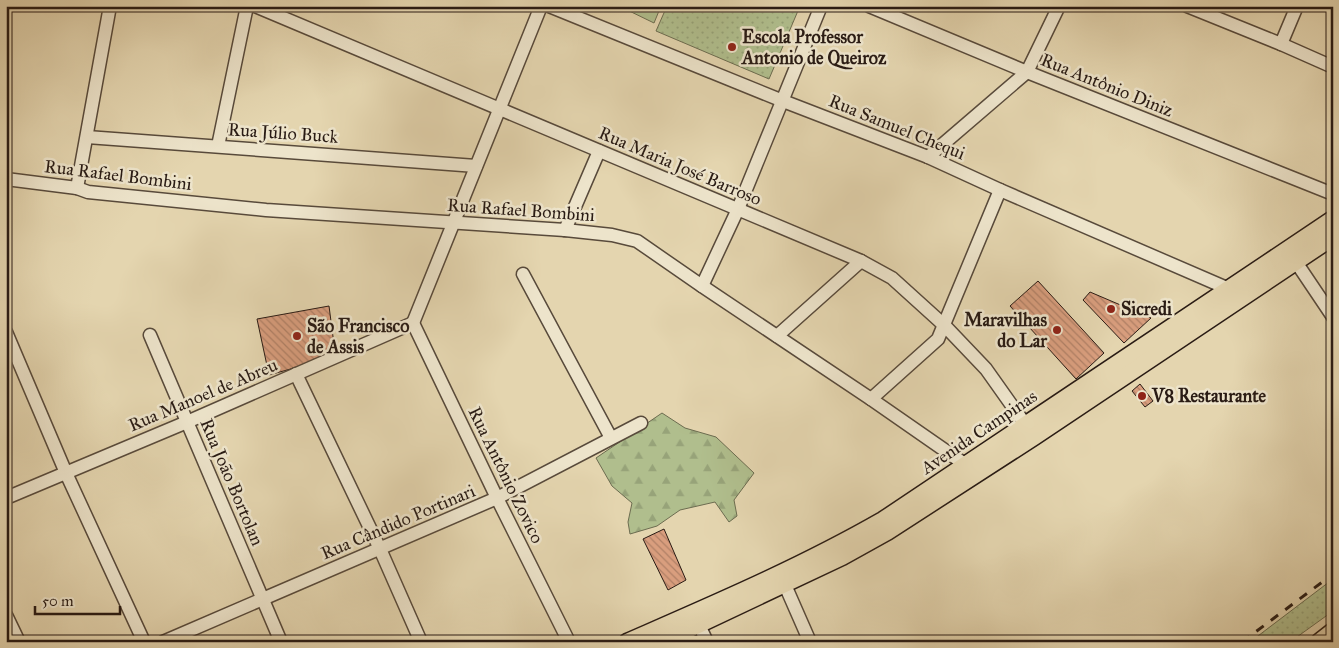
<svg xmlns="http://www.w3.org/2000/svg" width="1339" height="648" viewBox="0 0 1339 648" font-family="'IM FELL Great Primer',serif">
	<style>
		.grass { fill: url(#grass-dots); stroke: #6c6c50 }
		.forest { fill: url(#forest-firs); stroke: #6c6c50 }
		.green { fill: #b0be8d; stroke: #6c6c50 }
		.building { fill: url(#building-back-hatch); stroke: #291b14 }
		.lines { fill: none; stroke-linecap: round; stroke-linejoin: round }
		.minor-casing { stroke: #584a3b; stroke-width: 15 }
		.major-casing { stroke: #291b14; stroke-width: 19 }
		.minor { stroke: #ede4cb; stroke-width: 12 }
		.major { stroke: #e4d5af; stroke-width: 16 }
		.rail { stroke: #291b14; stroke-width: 3; stroke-dasharray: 9 9; stroke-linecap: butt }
		.poi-dot { fill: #8f2418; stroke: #ede4cb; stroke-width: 2 }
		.labels { text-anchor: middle; stroke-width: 5; stroke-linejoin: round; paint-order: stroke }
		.poi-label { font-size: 18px; font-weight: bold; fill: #291b14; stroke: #ede4cb; text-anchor: start }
		.street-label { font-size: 18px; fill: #291b14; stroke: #ede4cb }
	</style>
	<defs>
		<pattern id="grass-dots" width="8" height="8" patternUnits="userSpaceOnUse" patternTransform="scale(1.25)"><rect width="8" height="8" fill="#b0be8d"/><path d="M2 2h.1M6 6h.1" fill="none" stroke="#97a379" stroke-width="1.8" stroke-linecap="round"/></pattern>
		<pattern id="forest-firs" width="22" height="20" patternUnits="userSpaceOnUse" patternTransform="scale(1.25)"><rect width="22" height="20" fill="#b0be8d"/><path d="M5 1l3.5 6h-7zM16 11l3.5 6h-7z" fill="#97a379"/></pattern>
		<pattern id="building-back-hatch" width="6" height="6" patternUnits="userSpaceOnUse" patternTransform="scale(1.25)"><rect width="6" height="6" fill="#d99e7e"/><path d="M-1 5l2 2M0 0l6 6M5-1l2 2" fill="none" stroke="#b08066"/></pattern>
	</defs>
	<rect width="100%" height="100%" fill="#e4d5af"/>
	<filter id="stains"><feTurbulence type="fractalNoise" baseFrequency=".004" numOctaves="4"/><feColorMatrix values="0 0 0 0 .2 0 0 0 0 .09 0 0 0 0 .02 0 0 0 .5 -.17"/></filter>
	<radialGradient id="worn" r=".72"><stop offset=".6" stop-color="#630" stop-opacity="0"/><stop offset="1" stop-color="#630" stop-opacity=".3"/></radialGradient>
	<!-- grass -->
	<g class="grass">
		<polygon points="667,6 800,6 769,79 656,31"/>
		<polygon points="1333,579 1333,611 1290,642 1250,642"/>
	</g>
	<!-- forest -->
	<polygon class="forest" points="662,413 685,428 716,437 754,473 734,500 737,516 729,522 715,502 680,510 657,526 630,534 628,522 632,503 612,486 596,458"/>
	<!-- green -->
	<polygon class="green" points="619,6 661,6 654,23"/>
	<!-- building -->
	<g class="building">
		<polygon points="1038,281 1104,353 1076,379 1010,306"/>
		<polygon points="1090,292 1151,318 1124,343 1083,300"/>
		<polygon points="329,306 335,352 305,365 269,375 257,319"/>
		<polygon points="1140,384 1153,401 1145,407 1132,391"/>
		<polygon points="664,529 686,580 668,590 643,539"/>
	</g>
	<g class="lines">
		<!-- minor casing -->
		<g class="minor-casing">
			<g id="minor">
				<polyline points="255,6 861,261 892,278 945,326 986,369 1030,431"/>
				<polyline points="549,6 783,101 928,157 1000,190 1229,289"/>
				<polyline points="869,6 1027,72 1333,194"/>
				<polyline points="1187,6 1281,44 1333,67"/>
				<polyline points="1281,44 1297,6"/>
				<polyline points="87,137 476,166"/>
				<polyline points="218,146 247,6"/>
				<polyline points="928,157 1027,72 1059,6"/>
				<polyline points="6,179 77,188 88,192 266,210 565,230 612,235 637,241 702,286 871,399 966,465"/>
				<polyline points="77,188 110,6"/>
				<polyline points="565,230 599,151"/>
				<polyline points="1296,262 1333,317"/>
				<polyline points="523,274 611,438"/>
				<polyline points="702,286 738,209 821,6"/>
				<polyline points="413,323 497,498 569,642"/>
				<polyline points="413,323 541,6"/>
				<polyline points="6,332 66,473 144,642"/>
				<polyline points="150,335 281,642"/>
				<polyline points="777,336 861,261"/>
				<polyline points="296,374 380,549 421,642"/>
				<polyline points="871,399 938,339 1000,190"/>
				<polyline points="6,498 187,422 413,323"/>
				<polyline points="785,585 810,642"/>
				<polyline points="6,615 19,642"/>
				<polyline points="699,625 707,642"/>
				<polyline points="163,642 497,498 641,423"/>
			</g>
		</g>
		<!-- major casing -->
		<g class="major-casing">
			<g id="major">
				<path d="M 627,642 C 714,604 801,567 883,520 L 1333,219"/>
				<polyline points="662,642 842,557 887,532 1034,437 1333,237"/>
				<polyline points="1319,642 1333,631"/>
			</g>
		</g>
		<!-- minor -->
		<use href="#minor" class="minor"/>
		<!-- major -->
		<use href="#major" class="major"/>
		<!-- rail -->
		<polyline class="rail" points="1242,642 1333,574"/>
	</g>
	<!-- markers -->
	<g class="poi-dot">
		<circle cx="732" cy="47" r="5"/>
		<circle cx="1111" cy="309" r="5"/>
		<circle cx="1057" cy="330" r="5"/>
		<circle cx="297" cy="336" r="5"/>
		<circle cx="1142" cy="396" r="5"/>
	</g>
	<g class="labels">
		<!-- poi labels -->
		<g class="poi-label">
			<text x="742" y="43">Escola Professor<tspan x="742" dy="21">Antonio de Queiroz</tspan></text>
			<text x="1121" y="315">Sicredi</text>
			<text x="1047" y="326" text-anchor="end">Maravilhas<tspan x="1047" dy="21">do Lar</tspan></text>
			<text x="307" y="332">São Francisco<tspan x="307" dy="21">de Assis</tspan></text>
			<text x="1152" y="402">V8 Restaurante</text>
		</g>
		<!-- street labels -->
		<g class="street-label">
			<text transform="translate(1107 85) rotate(22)" y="6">Rua Antônio Diniz</text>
			<text transform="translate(897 127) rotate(22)" y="6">Rua Samuel Chequi</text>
			<text transform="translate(283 133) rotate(4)" y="6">Rua Júlio Buck</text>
			<text transform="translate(680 166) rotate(23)" y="6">Rua Maria José Barroso</text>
			<text transform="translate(118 175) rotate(7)" y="6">Rua Rafael Bombini</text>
			<text transform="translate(521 210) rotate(4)" y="6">Rua Rafael Bombini</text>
			<text transform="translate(203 395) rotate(-23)" y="6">Rua Manoel de Abreu</text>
			<text transform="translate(979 432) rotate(-34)" y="6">Avenida Campinas</text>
			<text transform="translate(506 475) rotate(64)" y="6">Rua Antônio Zovico</text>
			<text transform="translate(232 482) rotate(67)" y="6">Rua João Bortolan</text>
			<text transform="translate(398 522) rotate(-23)" y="6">Rua Cândido Portinari</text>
		</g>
	</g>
	<!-- margin -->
	<rect width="1339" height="648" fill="none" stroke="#e4d5af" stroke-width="25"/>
	<rect x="8" y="8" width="1324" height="633" fill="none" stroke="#291b14" stroke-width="2.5"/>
	<rect x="12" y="12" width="1314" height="623" fill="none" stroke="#291b14"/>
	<!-- scale -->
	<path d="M35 606v8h85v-8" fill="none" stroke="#291b14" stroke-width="2.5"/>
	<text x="42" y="606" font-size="15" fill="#291b14" stroke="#ede4cb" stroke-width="4" paint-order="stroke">50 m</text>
	<rect width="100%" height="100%" filter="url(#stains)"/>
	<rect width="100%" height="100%" fill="url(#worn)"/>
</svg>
